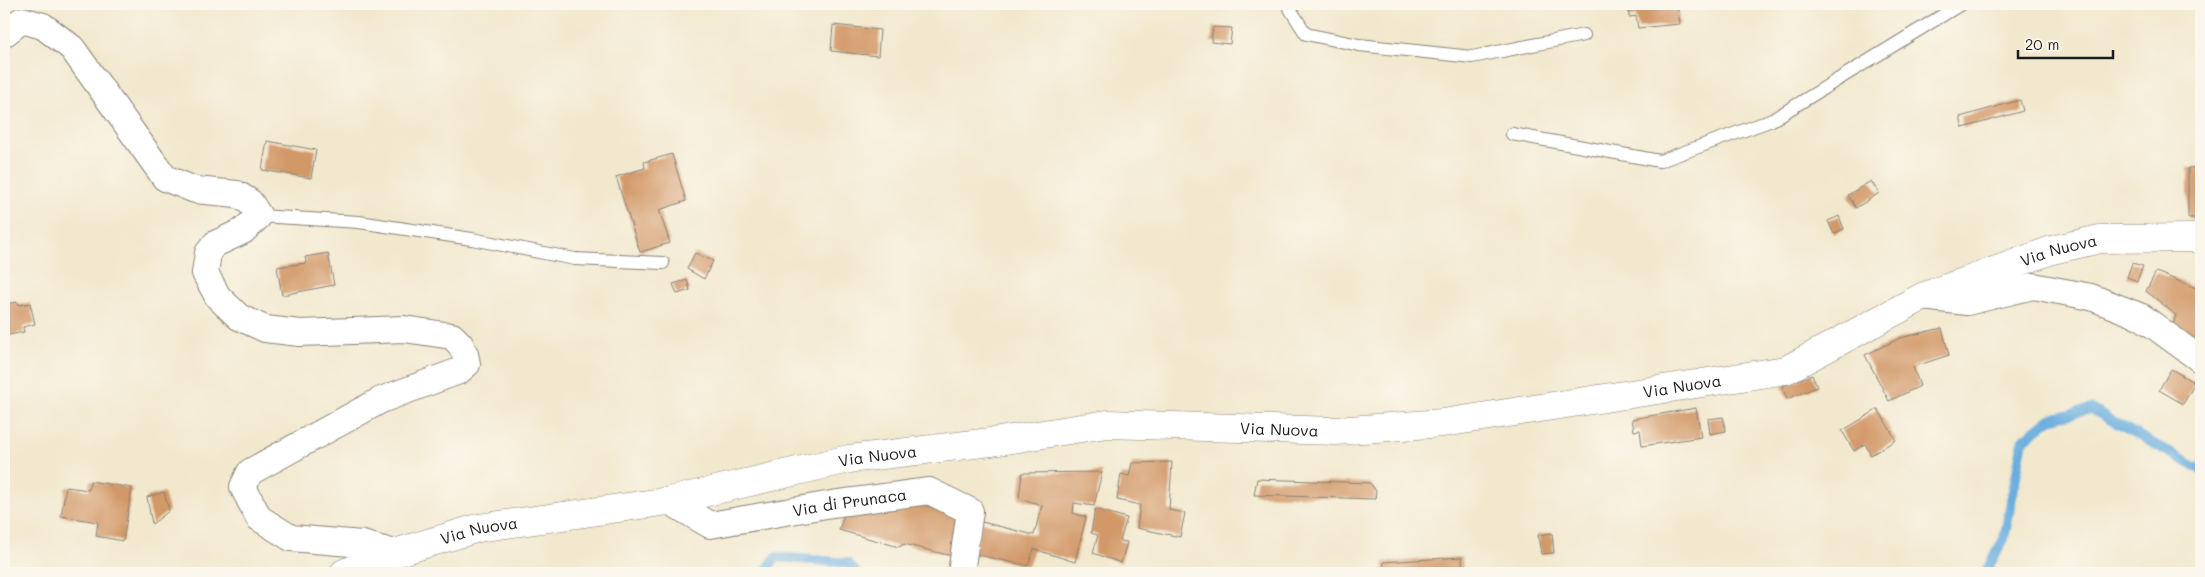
<svg xmlns="http://www.w3.org/2000/svg" width="2205" height="577" viewBox="0 0 2205 577" font-family="Mali,sans-serif">
	<style>
		.lines { fill: none; stroke-linecap: round; stroke-linejoin: round }
		.stream { stroke: #6aaedf; stroke-width: 10 }
		.building { fill: #d29868 }
		.service-casing { stroke: #878275; stroke-width: 14 }
		.minor-casing { stroke: #878275; stroke-width: 28 }
		.tertiary-casing { stroke: #878275; stroke-width: 29 }
		.path { stroke: #878275; stroke-width: 3; stroke-dasharray: 1 4; stroke-linecap: butt }
		.service { stroke: #fff; stroke-width: 12 }
		.minor { stroke: #fff; stroke-width: 26 }
		.tertiary { stroke: #fff; stroke-width: 28 }
		.labels { text-anchor: middle; stroke-width: 5; stroke-linejoin: round; paint-order: stroke }
		.street-label { font-size: 16px; fill: #1c1c1c; stroke: #fbf7ec }
	</style>
	<rect width="100%" height="100%" fill="#fbf7ec"/>
	<filter id="ink" filterUnits="userSpaceOnUse"><feTurbulence type="fractalNoise" baseFrequency=".02" numOctaves="2"/><feDisplacementMap in="SourceGraphic" scale="10" xChannelSelector="R" yChannelSelector="G"/><feConvolveMatrix kernelMatrix="1 2 1 2 8 2 1 2 1" color-interpolation-filters="sRGB"/></filter>
	<filter id="wash" filterUnits="userSpaceOnUse"><feTurbulence type="fractalNoise" baseFrequency=".0096" numOctaves="4" result="noise"/><feDisplacementMap in="SourceGraphic" scale="20" xChannelSelector="R" yChannelSelector="G"/><feGaussianBlur stdDeviation="1.12" result="paint"/><feColorMatrix in="noise" values="0 0 0 0 0 0 0 0 0 0 0 0 0 0 0 0 0 1.4 0 .05"/><feComposite in="paint" operator="in"/></filter>
	<g filter="url(#wash)">
		<rect width="100%" height="100%" fill="#f2e8ce"/>
		<g class="lines">
			<!-- stream -->
			<g class="stream">
				<polyline points="764,573 776,557 848,563 856,573"/>
				<polyline points="1985,573 2004,539 2023,440 2050,419 2091,409 2201,470"/>
			</g>
		</g>
		<g id="blocks">
			<!-- building -->
			<g class="building">
				<polygon points="1628,4 1677,4 1680,24 1638,28 1636,16 1629,17"/>
				<polygon points="833,25 880,30 878,56 831,51"/>
				<polygon points="1213,27 1232,28 1230,44 1211,42"/>
				<polygon points="2020,100 2023,111 1963,128 1960,117"/>
				<polygon points="267,141 316,150 311,178 262,170"/>
				<polygon points="672,154 686,201 659,210 670,243 640,252 616,177 645,168 644,162"/>
				<polygon points="2201,167 2201,218 2188,218 2188,168"/>
				<polygon points="1871,181 1879,193 1856,208 1848,195"/>
				<polygon points="1839,216 1844,229 1834,234 1828,221"/>
				<polygon points="328,253 334,285 282,295 277,267 306,263 305,257"/>
				<polygon points="695,253 713,261 704,279 687,269"/>
				<polygon points="2132,263 2143,266 2137,281 2127,277"/>
				<polygon points="2156,272 2201,290 2201,354 2171,332 2176,315 2146,291"/>
				<polygon points="687,280 690,290 677,294 673,284"/>
				<polygon points="18,302 19,305 30,303 35,324 23,327 24,332 4,336 4,304"/>
				<polygon points="1942,328 1949,355 1913,367 1920,386 1889,401 1865,355 1900,338"/>
				<polygon points="2171,369 2195,383 2183,404 2159,390"/>
				<polygon points="1812,375 1817,387 1787,399 1782,386"/>
				<polygon points="1696,408 1701,437 1642,446 1640,430 1634,431 1632,419"/>
				<polygon points="1878,409 1896,440 1871,455 1865,444 1854,451 1842,431"/>
				<polygon points="1723,417 1726,431 1710,434 1708,419"/>
				<polygon points="1172,462 1169,510 1185,513 1180,537 1137,528 1140,505 1117,500 1121,474 1129,476 1132,463"/>
				<polygon points="1102,472 1094,506 1074,503 1073,513 1086,517 1075,562 1034,549 1028,566 974,554 982,522 1034,535 1042,505 1019,498 1022,473"/>
				<polygon points="1257,479 1370,483 1376,491 1375,499 1254,495"/>
				<polygon points="90,481 132,488 123,541 96,536 98,522 61,516 66,487 89,490"/>
				<polygon points="164,492 169,511 152,524 147,497"/>
				<polygon points="850,496 916,503 951,513 964,524 956,557 904,544 899,547 839,530"/>
				<polygon points="1095,509 1127,518 1120,541 1127,542 1121,563 1093,553 1098,535 1091,533"/>
				<polygon points="1552,533 1554,553 1541,554 1538,535"/>
				<polygon points="1462,557 1463,573 1383,573 1384,562"/>
			</g>
		</g>
	</g>
	<g filter="url(#ink)">
		<use href="#blocks" fill-opacity="0" stroke="#878275" stroke-width="1"/>
		<g class="lines">
			<!-- service casing -->
			<g class="service-casing">
				<g id="service">
					<polyline points="1287,4 1306,34 1359,45 1472,57 1584,35"/>
					<polyline points="1512,134 1660,161 1772,120 1961,4"/>
					<polyline points="259,216 359,222 472,239 575,259 663,263"/>
				</g>
			</g>
			<!-- minor casing -->
			<g class="minor-casing">
				<g id="minor">
					<polyline points="4,34 22,20 43,26 72,48 165,178 195,190 237,194 250,202 259,216 243,231 215,244 208,253 205,273 218,297 239,317 265,329 300,333 404,329 452,336 460,344 465,354 467,364 459,371 381,400 250,472 243,487 259,518 291,538 362,544 395,553"/>
					<polyline points="1922,297 1967,302 2033,286 2091,297 2142,317 2201,360"/>
					<path id="s1" d="M 669,501 L 710,525 L 832,504 L 929,491 L 970,511 L 961,573"/>
				</g>
			</g>
			<!-- tertiary casing -->
			<g class="tertiary-casing">
				<g id="tertiary">
					<path id="s2" d="M 344,573 L 395,553 L 478,528 L 669,501 L 849,459 L 999,441 L 1107,424 L 1336,431 L 1443,423 L 1786,370 L 1922,297 L 2052,250 L 2100,239 L 2193,238 L 2201,240"/>
				</g>
			</g>
			<!-- path -->
			<polyline class="path" points="2197,122 2201,123"/>
			<!-- service -->
			<use href="#service" class="service"/>
			<!-- minor -->
			<use href="#minor" class="minor"/>
			<!-- tertiary -->
			<use href="#tertiary" class="tertiary"/>
		</g>
	</g>
	<g class="labels">
		<!-- street labels -->
		<g class="street-label">
			<text dy="6" stroke="none"><textPath href="#s2" startOffset="1762">Via Nuova</textPath></text>
			<text dy="6" stroke="none"><textPath href="#s2" startOffset="1358">Via Nuova</textPath></text>
			<text dy="6" stroke="none"><textPath href="#s2" startOffset="952">Via Nuova</textPath></text>
			<text dy="6" stroke="none"><textPath href="#s2" startOffset="548">Via Nuova</textPath></text>
			<text dy="6" stroke="none"><textPath href="#s1" startOffset="189">Via di Prunaca</textPath></text>
			<text dy="6" stroke="none"><textPath href="#s2" startOffset="142">Via Nuova</textPath></text>
		</g>
	</g>
	<!-- margin -->
	<rect width="2205" height="577" fill="none" stroke="#fbf7ec" stroke-width="20"/>
	<!-- scale -->
	<path d="M2018 50v8h95v-8" fill="none" stroke="#1c1c1c" stroke-width="2.5"/>
	<text x="2025" y="50" font-size="15" fill="#1c1c1c" stroke="#fbf7ec" stroke-width="4" paint-order="stroke">20 m</text>
</svg>
